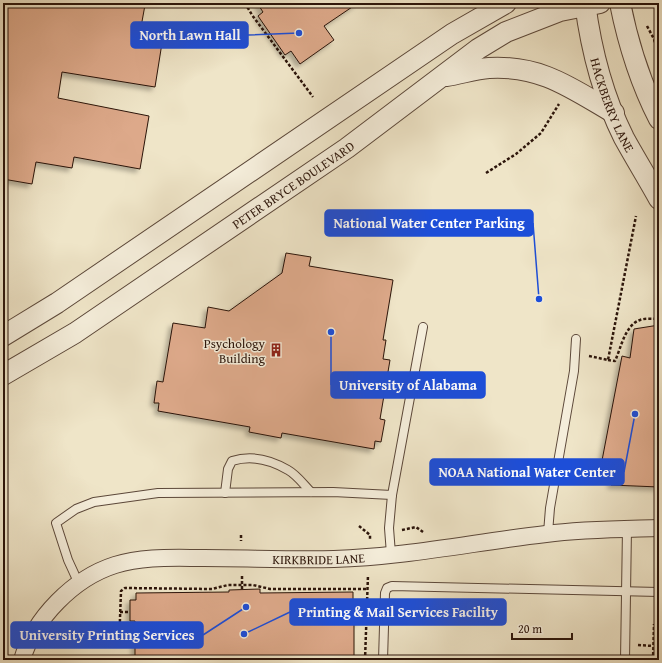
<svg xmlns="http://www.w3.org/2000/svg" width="662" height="663" viewBox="0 0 662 663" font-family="'Gentium Book Plus',serif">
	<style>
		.building { fill: #dda98a; stroke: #2b140a; filter: url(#shadow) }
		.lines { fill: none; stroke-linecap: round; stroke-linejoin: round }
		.service-casing { stroke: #5c483a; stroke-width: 10 }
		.minor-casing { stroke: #5c483a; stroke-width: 18 }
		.tertiary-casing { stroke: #5c483a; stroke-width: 22 }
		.path { stroke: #2b140a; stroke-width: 2.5; stroke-dasharray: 3 2; stroke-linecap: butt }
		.service { stroke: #f5eedb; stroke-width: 8 }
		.minor { stroke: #f5eedb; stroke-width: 16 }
		.tertiary { stroke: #f5eedb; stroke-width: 20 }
		.labels { text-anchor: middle; stroke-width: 3; stroke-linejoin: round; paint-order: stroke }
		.street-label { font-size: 13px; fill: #2b140a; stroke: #f5eedb }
		.poi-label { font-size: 13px; fill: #2b140a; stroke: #f5eedb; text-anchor: end }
		.leader { fill: none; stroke: #1d4ed8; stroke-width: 1.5 }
		.callout-dot { fill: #1d4ed8; stroke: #f5eedb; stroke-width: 1.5 }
		.callout { fill: #1d4ed8; stroke: #1d4ed8; stroke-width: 1.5 }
		.callout-label { font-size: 14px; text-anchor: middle; font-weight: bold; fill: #fff }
	</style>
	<defs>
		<filter id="shadow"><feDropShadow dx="-3.5" dy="3.5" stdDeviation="2" flood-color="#0004"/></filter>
	</defs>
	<rect width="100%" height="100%" fill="#efe5c8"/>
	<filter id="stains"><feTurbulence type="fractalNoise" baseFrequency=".005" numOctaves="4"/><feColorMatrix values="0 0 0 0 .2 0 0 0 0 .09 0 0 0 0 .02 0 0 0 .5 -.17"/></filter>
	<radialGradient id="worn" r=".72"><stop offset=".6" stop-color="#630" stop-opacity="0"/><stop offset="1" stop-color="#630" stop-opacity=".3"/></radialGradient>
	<!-- building -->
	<g class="building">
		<polygon points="3,3 136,3 145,5 141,27 151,29 149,41 162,43 155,87 62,72 58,98 149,116 140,169 74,157 72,168 36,162 32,184 3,179"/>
		<polygon points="257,3 358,3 324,26 334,40 300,64 291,51 285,55 258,16 263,12"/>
		<polygon points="286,253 311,257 309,266 393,280 383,340 386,340 383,359 390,360 380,419 385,420 381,442 375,441 374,449 282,433 281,438 249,432 250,427 158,411 159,403 154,403 157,381 163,382 173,323 205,328 208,307 229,311 282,273"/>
		<polygon points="659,325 659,487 611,485 612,474 600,471 622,356 630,358 634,329"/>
		<polygon points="260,589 260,593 353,592 353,601 359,601 359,622 354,622 354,660 135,660 135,621 130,621 130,600 136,600 136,593 229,592 229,590"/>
	</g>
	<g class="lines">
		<!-- service casing -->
		<g class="service-casing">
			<g id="service">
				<path d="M 225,493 L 228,469 L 232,461 C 251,455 271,460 288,470 C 297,475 304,485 311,492"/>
				<polyline points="548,533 550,508 574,371 576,339"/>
				<polyline points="391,554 389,528 392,495 423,327"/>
				<polyline points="79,584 68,560 56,523 76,509 94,502 158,493 333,492 392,495"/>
				<polyline points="383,660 385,593 387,588 392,586 659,592"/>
				<polyline points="625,660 627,528"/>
			</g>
		</g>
		<!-- minor casing -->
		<g class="minor-casing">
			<g id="minor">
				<path id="s1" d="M 22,660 C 34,618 74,578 115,565 C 143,556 175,558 204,558 C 247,558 291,560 334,559 C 405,557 476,542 546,534 C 583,529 621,529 659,528"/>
			</g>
		</g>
		<!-- tertiary casing -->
		<g class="tertiary-casing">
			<g id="tertiary">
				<path id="s2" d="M 585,3 C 591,49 603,96 624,138 C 635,158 648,179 659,199"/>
				<path d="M 620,3 C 628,43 640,82 659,119"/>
				<path d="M 446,76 C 460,74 475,69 489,68 C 541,65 571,88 614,113"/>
				<polyline points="3,336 57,303 452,34 506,3"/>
				<path id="s3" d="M 3,375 L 75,333 L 347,148 L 478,49 L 506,32 L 560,11 L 600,3"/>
			</g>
		</g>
		<!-- path -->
		<g class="path">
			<polyline points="245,3 252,15 313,97"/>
			<polyline points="647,26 654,39 659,59"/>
			<polyline points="486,173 516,154 541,133 559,104"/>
			<polyline points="589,356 608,360 636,216"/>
			<path d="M 608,360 L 615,361 C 621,348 625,325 640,320 C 645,318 653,319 659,319"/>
			<polyline points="359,526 370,535 370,540"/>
			<polyline points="402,530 416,527 423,532"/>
			<polyline points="241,535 241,541"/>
			<polyline points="242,576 242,589"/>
			<polyline points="120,612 130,612"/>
			<polyline points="638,645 653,646"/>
			<polyline points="135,646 119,646 121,591 125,588 212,589 228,585 253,585 270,589 366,589"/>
			<polyline points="365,660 368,575"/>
			<polyline points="653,660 654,624"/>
		</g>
		<!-- service -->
		<use href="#service" class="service"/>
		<!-- minor -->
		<use href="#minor" class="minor"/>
		<!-- tertiary -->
		<use href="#tertiary" class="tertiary"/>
	</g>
	<!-- icons -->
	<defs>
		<g id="building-bare" transform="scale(1.08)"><path d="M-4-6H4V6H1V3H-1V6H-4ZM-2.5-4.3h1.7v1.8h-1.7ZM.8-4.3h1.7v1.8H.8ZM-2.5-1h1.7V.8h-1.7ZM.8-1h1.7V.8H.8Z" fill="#8f2418" stroke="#f5eedb" stroke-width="2.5" paint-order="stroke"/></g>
	</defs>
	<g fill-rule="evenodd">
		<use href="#building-bare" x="276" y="350"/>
	</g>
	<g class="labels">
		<!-- street labels -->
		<g class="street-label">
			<text dy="5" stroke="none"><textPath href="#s2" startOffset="106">HACKBERRY LANE</textPath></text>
			<text dy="5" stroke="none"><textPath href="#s3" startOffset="347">PETER BRYCE BOULEVARD</textPath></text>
			<text dy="5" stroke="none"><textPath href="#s1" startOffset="342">KIRKBRIDE LANE</textPath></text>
		</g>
		<!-- poi labels -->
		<g class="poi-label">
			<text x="265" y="348">Psychology<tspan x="265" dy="15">Building</tspan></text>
		</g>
	</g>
	<!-- callouts -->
	<path class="leader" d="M299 33L248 35M539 299L533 223M331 332L331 385M635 414L624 472M244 634L290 612M246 607L203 635"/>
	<g class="callout-dot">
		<circle cx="299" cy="33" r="4"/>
		<circle cx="539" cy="299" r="4"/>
		<circle cx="331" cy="332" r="4"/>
		<circle cx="635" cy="414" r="4"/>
		<circle cx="244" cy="634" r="4"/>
		<circle cx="246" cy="607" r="4"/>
	</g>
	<g class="callout">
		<rect x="131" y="22" width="117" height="26" rx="4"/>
		<rect x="325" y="210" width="208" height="26" rx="4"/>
		<rect x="331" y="372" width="154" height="26" rx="4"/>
		<rect x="430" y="459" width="194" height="26" rx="4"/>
		<rect x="290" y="599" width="216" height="26" rx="4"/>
		<rect x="11" y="622" width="192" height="26" rx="4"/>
	</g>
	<g class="callout-label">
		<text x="190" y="40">North Lawn Hall</text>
		<text x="429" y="228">National Water Center Parking</text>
		<text x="408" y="390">University of Alabama</text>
		<text x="527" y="477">NOAA National Water Center</text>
		<text x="398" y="617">Printing &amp; Mail Services Facility</text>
		<text x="107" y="640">University Printing Services</text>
	</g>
	<!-- margin -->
	<rect width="662" height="663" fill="none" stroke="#efe5c8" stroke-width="16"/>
	<rect x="4" y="4" width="654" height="655" fill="none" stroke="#2b140a" stroke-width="2"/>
	<rect x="8" y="8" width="646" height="647" fill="none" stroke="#2b140a"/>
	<!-- scale -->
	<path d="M512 633v6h60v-6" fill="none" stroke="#2b140a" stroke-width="2"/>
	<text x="518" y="633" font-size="12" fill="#2b140a" stroke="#f5eedb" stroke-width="3" paint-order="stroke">20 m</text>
	<rect width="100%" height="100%" filter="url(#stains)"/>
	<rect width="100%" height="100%" fill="url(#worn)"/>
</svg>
